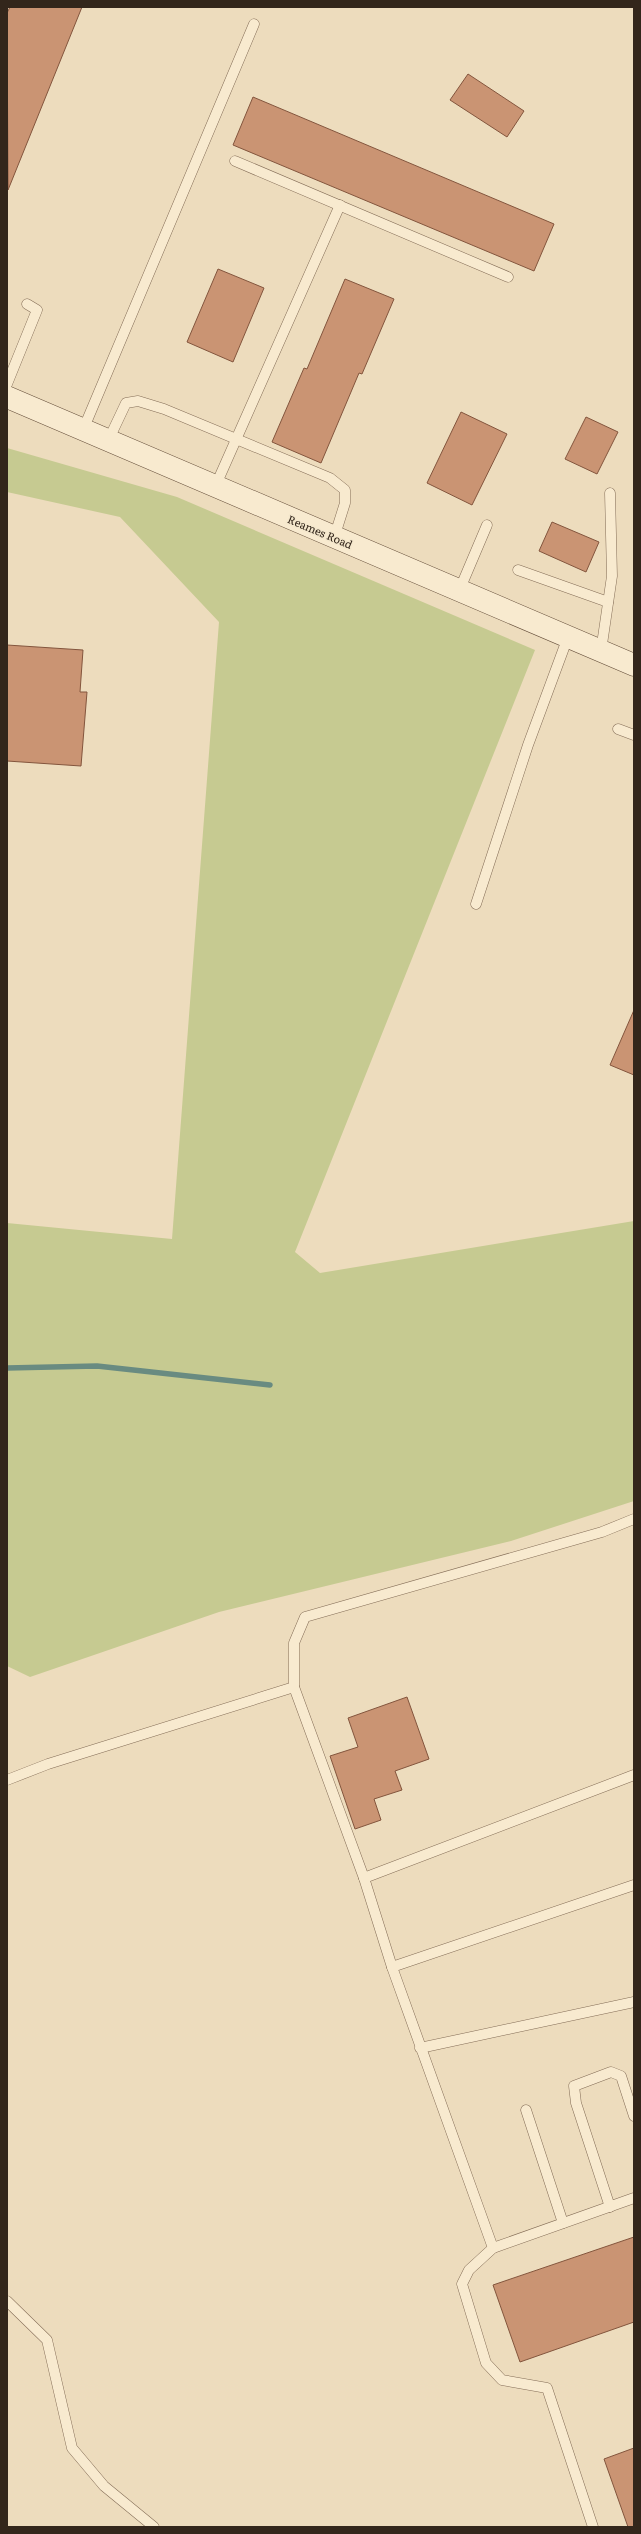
<svg xmlns="http://www.w3.org/2000/svg" width="641" height="2534" viewBox="0 0 641 2534" font-family="Literata,serif">
	<style>
		.green { fill: #c6ca91 }
		.lines { fill: none; stroke-linecap: round; stroke-linejoin: round }
		.stream { stroke: #698b81; stroke-width: 5.5 }
		.building { fill: #ca9473; stroke: #83553d }
		.lane-casing { stroke: #846d57; stroke-width: 11 }
		.secondary-casing { stroke: #654e3a; stroke-width: 23 }
		.lane { stroke: #f8eacf; stroke-width: 10 }
		.secondary { stroke: #f8eacf; stroke-width: 22 }
		.labels { text-anchor: middle; stroke-width: 3; stroke-linejoin: round; paint-order: stroke }
		.street-label { font-size: 11px; fill: #33261b; stroke: #f4e7cc }
	</style>
	<rect width="100%" height="100%" fill="#eddcbd"/>
	<!-- green -->
	<polygon class="green" points="7,448 177,497 535,650 295,1252 320,1273 634,1221 634,1501 511,1541 219,1612 30,1677 7,1666 7,1223 172,1239 219,622 120,517 7,492"/>
	<g class="lines">
		<!-- stream -->
		<polyline class="stream" points="7,1368 97,1366 270,1385"/>
	</g>
	<!-- building -->
	<g class="building">
		<polygon points="10,7 82,7 8,190 7,13"/>
		<polygon points="468,74 524,111 507,137 450,100"/>
		<polygon points="253,97 554,224 534,271 233,145"/>
		<polygon points="218,269 264,288 233,362 187,342"/>
		<polygon points="345,279 394,299 362,374 359,373 321,463 272,442 304,368 307,369"/>
		<polygon points="461,412 507,434 472,505 427,483"/>
		<polygon points="586,417 618,432 597,474 565,459"/>
		<polygon points="552,522 599,542 586,572 539,551"/>
		<polygon points="7,645 83,650 80,692 87,692 81,766 7,761"/>
		<polygon points="634,1010 634,1075 610,1065"/>
		<polygon points="407,1697 429,1759 395,1771 402,1790 374,1799 381,1820 355,1829 330,1756 358,1747 348,1718"/>
		<polygon points="634,2237 634,2322 520,2362 493,2285"/>
		<polygon points="634,2448 634,2527 628,2527 604,2459"/>
	</g>
	<g class="lines">
		<!-- lane casing -->
		<g class="lane-casing">
			<g id="lane">
				<polyline points="235,161 508,277"/>
				<polyline points="7,384 37,310 27,304"/>
				<polyline points="83,430 254,24"/>
				<polyline points="108,441 126,403 138,401 164,409 330,478 345,490 345,503 334,538"/>
				<polyline points="215,487 340,205"/>
				<polyline points="518,570 608,602"/>
				<polyline points="459,591 487,525"/>
				<polyline points="601,651 612,576 610,493"/>
				<polyline points="618,729 634,735"/>
				<polyline points="476,904 528,745 568,637"/>
				<polyline points="7,1780 48,1764 294,1687"/>
				<polyline points="364,1878 294,1687 294,1643 305,1617 602,1532 634,1519"/>
				<polyline points="392,1967 364,1878 634,1775"/>
				<polyline points="420,2048 634,2002"/>
				<polyline points="526,2110 563,2223"/>
				<polyline points="610,2207 576,2103 574,2086 611,2072 621,2076 634,2116"/>
				<polyline points="493,2248 392,1967 634,1885"/>
				<polyline points="7,2301 47,2340 72,2448 104,2486 154,2527"/>
				<polyline points="593,2527 547,2388 502,2380 486,2363 462,2284 469,2270 493,2248 634,2198"/>
			</g>
		</g>
		<!-- secondary casing -->
		<g class="secondary-casing">
			<polyline id="secondary" points="7,397 634,665"/>
		</g>
		<!-- lane -->
		<use href="#lane" class="lane"/>
		<!-- secondary -->
		<use href="#secondary" class="secondary"/>
	</g>
	<g class="labels">
		<!-- street labels -->
		<g class="street-label">
			<text transform="translate(320 532) rotate(23)" y="4">Reames Road</text>
		</g>
	</g>
	<!-- border -->
	<rect width="641" height="2534" fill="none" stroke="#33261b" stroke-width="16"/>
</svg>
